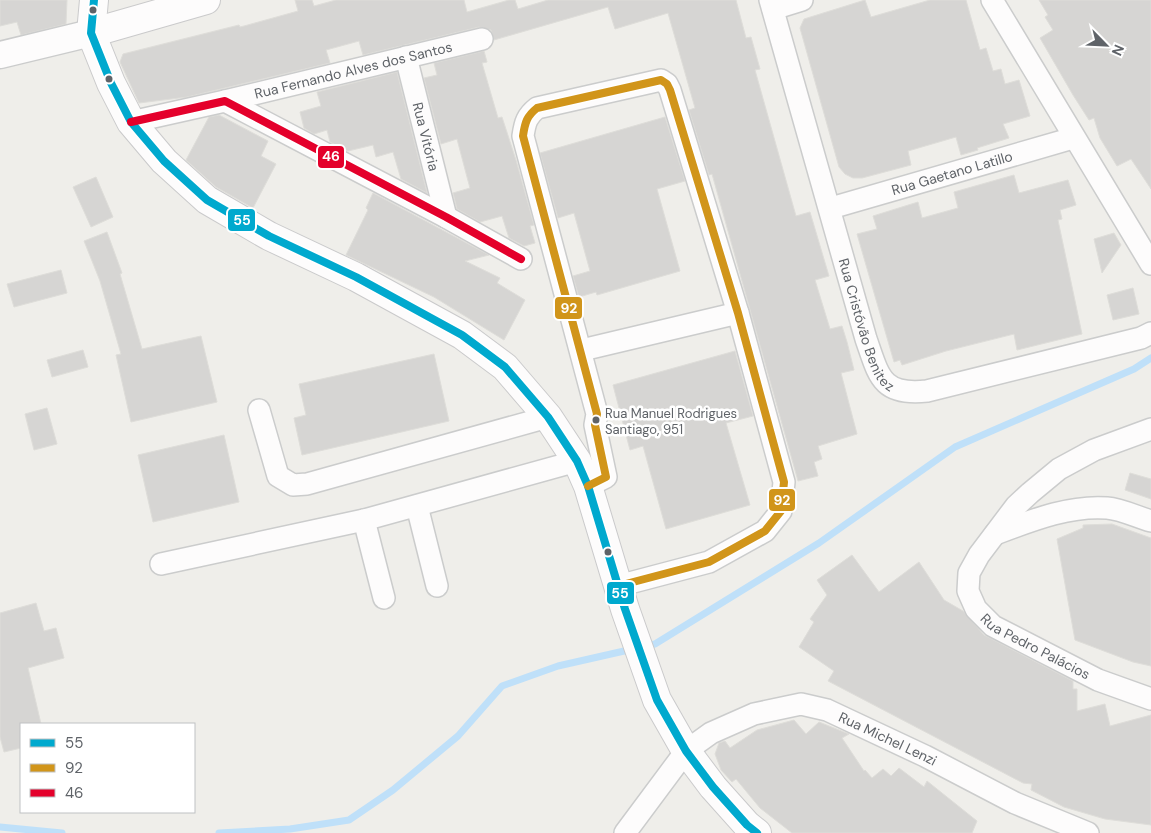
<svg xmlns="http://www.w3.org/2000/svg" width="1151" height="833" viewBox="0 0 1151 833" font-family="'DM Sans',sans-serif">
	<style>
		.lines { fill: none; stroke-linecap: round; stroke-linejoin: round }
		.stream { stroke: #bfe0f9; stroke-width: 7 }
		.building { fill: #d6d5d3; stroke: #deddd9 }
		.minor-casing { stroke: #cbcccc; stroke-width: 24 }
		.tertiary-casing { stroke: #cbcccc; stroke-width: 29 }
		.secondary-casing { stroke: #cacacb; stroke-width: 30 }
		.minor { stroke: #fdfcfc; stroke-width: 21 }
		.tertiary { stroke: #fdfcfc; stroke-width: 26 }
		.secondary { stroke: #fdfcfc; stroke-width: 28 }
		.bus-1-casing { stroke: #fff; stroke-width: 11 }
		.bus-2-casing { stroke: #fff; stroke-width: 11 }
		.bus-3-casing { stroke: #fff; stroke-width: 11 }
		.bus-1 { stroke: #00a9ce; stroke-width: 8 }
		.bus-2 { stroke: #d1951a; stroke-width: 8 }
		.bus-3 { stroke: #e4002b; stroke-width: 8 }
		.bus-dot { fill: #5f6368; stroke: #fff; stroke-width: 2 }
		.labels { text-anchor: middle; stroke-width: 5; stroke-linejoin: round; paint-order: stroke }
		.bus-label { font-size: 13px; fill: #5f6368; stroke: #fff; text-anchor: start }
		.street-label { font-size: 14px; fill: #5f6368; stroke: #fff }
		.line-badge { stroke: #fff; stroke-width: 2 }
		.badge-label { font-size: 14px; text-anchor: middle; font-weight: bold; fill: #fff }
	</style>
	<rect width="100%" height="100%" fill="#efeeea"/>
	<g class="lines">
		<!-- stream -->
		<g class="stream">
			<polyline points="644,646 655,644 819,543 955,447 1134,369 1151,358"/>
			<polyline points="0,827 62,833"/>
			<polyline points="219,833 290,829 349,820 393,790 458,736 502,686 558,666 633,649"/>
		</g>
	</g>
	<!-- building -->
	<g class="building">
		<polygon points="0,0 67,0 66,24 21,35 17,22 0,26"/>
		<polygon points="295,0 312,0 314,6 336,0 464,0 467,12 509,0 515,0 518,9 548,0 736,0 746,38 751,37 760,69 755,70 796,216 810,212 829,276 815,280 830,329 842,326 847,342 854,370 841,373 857,434 818,446 822,459 814,462 818,476 798,481 712,174 709,175 689,110 695,108 668,13 615,29 608,7 494,40 491,30 479,27 363,55 359,41 326,50 330,63 187,97 139,103 120,62 123,54 239,25 240,27 244,26 298,11"/>
		<polygon points="865,0 871,17 930,0 966,0 980,50 986,48 993,71 1001,69 1005,84 1019,80 1030,116 1003,124 1009,138 977,148 978,150 961,155 956,137 908,151 911,165 862,178 853,178 845,174 839,167 800,28 804,19"/>
		<polygon points="1039,0 1151,0 1151,189 1131,159 1117,166 1100,138 1094,118 1089,120 1073,95 1040,38 1053,30 1045,17 1048,15"/>
		<polygon points="484,51 487,62 482,63 498,118 502,117 516,160 534,225 530,226 535,243 524,246 509,238 502,216 480,222 457,209 453,193 470,188 467,177 457,139 441,144 424,78 437,75 434,63"/>
		<polygon points="397,72 427,193 401,179 393,152 376,157 373,145 348,151 330,142 327,130 314,134 304,128 300,112 321,106 317,92"/>
		<polygon points="219,115 268,141 261,156 276,164 253,208 216,187 186,160 209,117"/>
		<polygon points="665,117 685,181 657,189 680,271 597,295 596,292 579,297 573,276 590,271 574,213 558,218 540,153"/>
		<polygon points="1014,175 1019,193 1068,180 1076,205 1060,210 1062,219 1058,220 1082,334 1017,350 1014,334 946,351 902,365 900,360 894,362 857,234 877,229 873,216 918,202 922,218 958,208 954,192"/>
		<polygon points="96,177 113,217 91,227 73,187"/>
		<polygon points="373,193 489,255 465,261 500,278 497,283 525,300 504,340 434,297 346,255 368,210 366,208"/>
		<polygon points="107,232 122,273 120,274 142,349 201,336 217,402 131,422 116,355 121,354 100,281 84,241"/>
		<polygon points="1114,233 1121,245 1102,273 1094,239"/>
		<polygon points="61,270 67,293 14,307 7,284"/>
		<polygon points="1133,288 1139,314 1113,320 1107,295"/>
		<polygon points="83,350 88,367 52,377 47,360"/>
		<polygon points="735,351 753,416 726,423 750,505 666,529 643,446 630,450 613,385"/>
		<polygon points="434,354 449,421 302,455 294,418 306,415 299,384"/>
		<polygon points="47,408 57,444 34,450 25,414"/>
		<polygon points="224,435 239,502 153,522 138,455"/>
		<polygon points="1130,473 1151,479 1151,499 1125,490"/>
		<polygon points="1112,524 1151,538 1151,666 1133,662 1075,640 1057,539 1083,528 1083,525"/>
		<polygon points="852,555 879,592 919,562 944,600 963,611 984,635 1073,681 1073,689 1077,689 1077,711 1105,704 1110,726 1151,715 1151,825 1105,819 1064,807 1031,790 1032,784 1023,783 828,681 834,671 799,647 814,622 810,619 827,595 817,580"/>
		<polygon points="36,603 44,631 56,628 64,658 28,668 41,724 21,724 21,748 4,752 0,737 0,613"/>
		<polygon points="794,720 806,734 819,722 849,734 842,738 864,771 865,770 872,778 883,769 891,776 899,768 924,787 927,781 977,821 972,833 792,833 760,808 736,779 732,782 721,770 715,754 719,743 725,741 730,748 757,730"/>
	</g>
	<g class="lines">
		<!-- minor casing -->
		<g class="minor-casing">
			<g id="minor">
				<path id="s1" d="M 770,0 L 866,339 C 879,376 881,396 927,391 L 1141,338 L 1151,333"/>
				<polyline points="992,0 1151,264"/>
				<polyline points="773,9 802,0"/>
				<path id="s2" d="M 406,57 L 446,217"/>
				<path id="s3" d="M 225,101 L 482,39"/>
				<polyline points="131,122 225,101 446,217 521,259"/>
				<path id="s4" d="M 831,208 L 1073,138"/>
				<polyline points="582,350 738,313"/>
				<polyline points="259,410 278,476 293,485 307,484 548,417"/>
				<path id="s5" d="M 1151,429 L 1094,450 L 1059,469 L 1030,493 L 1016,506 L 979,555 L 969,573 L 968,591 L 976,609 L 993,626 L 1098,680 L 1151,699"/>
				<path d="M 588,486 L 606,477 L 595,425 L 597,414 L 523,136 C 525,122 527,116 537,108 L 661,80 L 667,84 L 670,90 L 738,313 L 784,482 L 781,511 L 765,531 L 709,562 L 618,586"/>
				<polyline points="417,506 437,586"/>
				<polyline points="364,520 384,598"/>
				<path d="M 995,534 C 1030,521 1069,505 1107,508 C 1121,509 1137,517 1151,521"/>
				<polyline points="161,564 364,520 577,461"/>
				<path id="s6" d="M 625,833 L 686,751 L 711,733 L 754,714 L 801,704 L 827,710 L 925,756 L 1015,803 L 1088,833"/>
			</g>
		</g>
		<!-- tertiary casing -->
		<g class="tertiary-casing">
			<polyline id="tertiary" points="0,55 91,33"/>
		</g>
		<!-- secondary casing -->
		<g class="secondary-casing">
			<g id="secondary">
				<polyline points="94,0 91,33 111,83 131,122 164,161 207,200 269,236 356,277 462,335 505,367 548,417 577,461 588,486 625,609 657,700 686,751 713,787 747,825 757,833"/>
				<polyline points="91,33 206,0"/>
			</g>
		</g>
		<!-- minor -->
		<use href="#minor" class="minor"/>
		<!-- tertiary -->
		<use href="#tertiary" class="tertiary"/>
		<!-- secondary -->
		<use href="#secondary" class="secondary"/>
		<!-- bus-1 casing -->
		<g class="bus-1-casing">
			<polyline id="bus-1" points="94,0 91,33 111,83 131,122 164,161 207,200 269,236 356,277 462,335 505,367 548,417 577,461 588,486 625,609 657,700 686,751 713,787 747,825 757,833"/>
		</g>
		<!-- bus-2 casing -->
		<g class="bus-2-casing">
			<path id="bus-2" d="M 588,486 L 606,477 L 595,425 L 597,414 L 523,136 C 525,122 527,116 537,108 L 661,80 L 667,84 L 670,90 L 738,313 L 784,482 L 781,511 L 765,531 L 709,562 L 618,586"/>
		</g>
		<!-- bus-3 casing -->
		<g class="bus-3-casing">
			<polyline id="bus-3" points="131,122 225,101 446,217 521,259"/>
		</g>
		<!-- bus-1 -->
		<use href="#bus-1" class="bus-1"/>
		<!-- bus-2 -->
		<use href="#bus-2" class="bus-2"/>
		<!-- bus-3 -->
		<use href="#bus-3" class="bus-3"/>
	</g>
	<!-- markers -->
	<g class="bus-dot">
		<circle cx="93" cy="10" r="4.5"/>
		<circle cx="109" cy="79" r="4.5"/>
		<circle cx="596" cy="420" r="4.5"/>
		<circle cx="608" cy="552" r="4.5"/>
	</g>
	<g class="labels">
		<!-- bus labels -->
		<g class="bus-label">
			<text x="605" y="418">Rua Manuel Rodrigues<tspan x="605" dy="16">Santiago, 951</tspan></text>
		</g>
		<!-- street labels -->
		<g class="street-label">
			<text dy="5" stroke="none"><textPath href="#s3" startOffset="132">Rua Fernando Alves dos Santos</textPath></text>
			<text dy="5" stroke="none"><textPath href="#s2" startOffset="82">Rua Vitória</textPath></text>
			<text dy="5" stroke="none"><textPath href="#s4" startOffset="126">Rua Gaetano Latillo</textPath></text>
			<text dy="5" stroke="none"><textPath href="#s1" startOffset="339">Rua Cristóvão Benitez</textPath></text>
			<text dy="5" stroke="none"><textPath href="#s5" startOffset="348">Rua Pedro Palácios</textPath></text>
			<text dy="5" stroke="none"><textPath href="#s6" startOffset="322">Rua Michel Lenzi</textPath></text>
		</g>
	</g>
	<g class="line-badge">
		<rect x="317" y="145" width="28" height="24" rx="5" fill="#e4002b"/>
		<rect x="227" y="208" width="29" height="24" rx="5" fill="#00a9ce"/>
		<rect x="554" y="296" width="29" height="24" rx="5" fill="#d1951a"/>
		<rect x="768" y="488" width="28" height="24" rx="5" fill="#d1951a"/>
		<rect x="606" y="581" width="29" height="24" rx="5" fill="#00a9ce"/>
	</g>
	<g class="badge-label">
		<text x="331" y="161">46</text>
		<text x="242" y="225">55</text>
		<text x="569" y="313">92</text>
		<text x="782" y="505">92</text>
		<text x="620" y="598">55</text>
	</g>
	<!-- legend -->
	<rect x="20" y="723" width="175" height="90" fill="#ffffff" stroke="#bfc1c3"/>
	<rect x="30" y="739" width="25" height="8" fill="#00a9ce" stroke="#bfc1c3"/>
	<text x="65" y="748" font-size="15" fill="#5f6368">55</text>
	<rect x="30" y="764" width="25" height="8" fill="#d1951a" stroke="#bfc1c3"/>
	<text x="65" y="773" font-size="15" fill="#5f6368">92</text>
	<rect x="30" y="789" width="25" height="8" fill="#e4002b" stroke="#bfc1c3"/>
	<text x="65" y="798" font-size="15" fill="#5f6368">46</text>
	<!-- north arrow -->
	<g transform="translate(1106 45) rotate(114)" stroke="#ffffff" stroke-width="4" paint-order="stroke">
	<path d="M0-4L9 19L0 12L-9 19Z" fill="#5f6368"/>
	<text y="-8" font-size="14" font-weight="bold" text-anchor="middle" fill="#5f6368">N</text>
	</g>
</svg>
